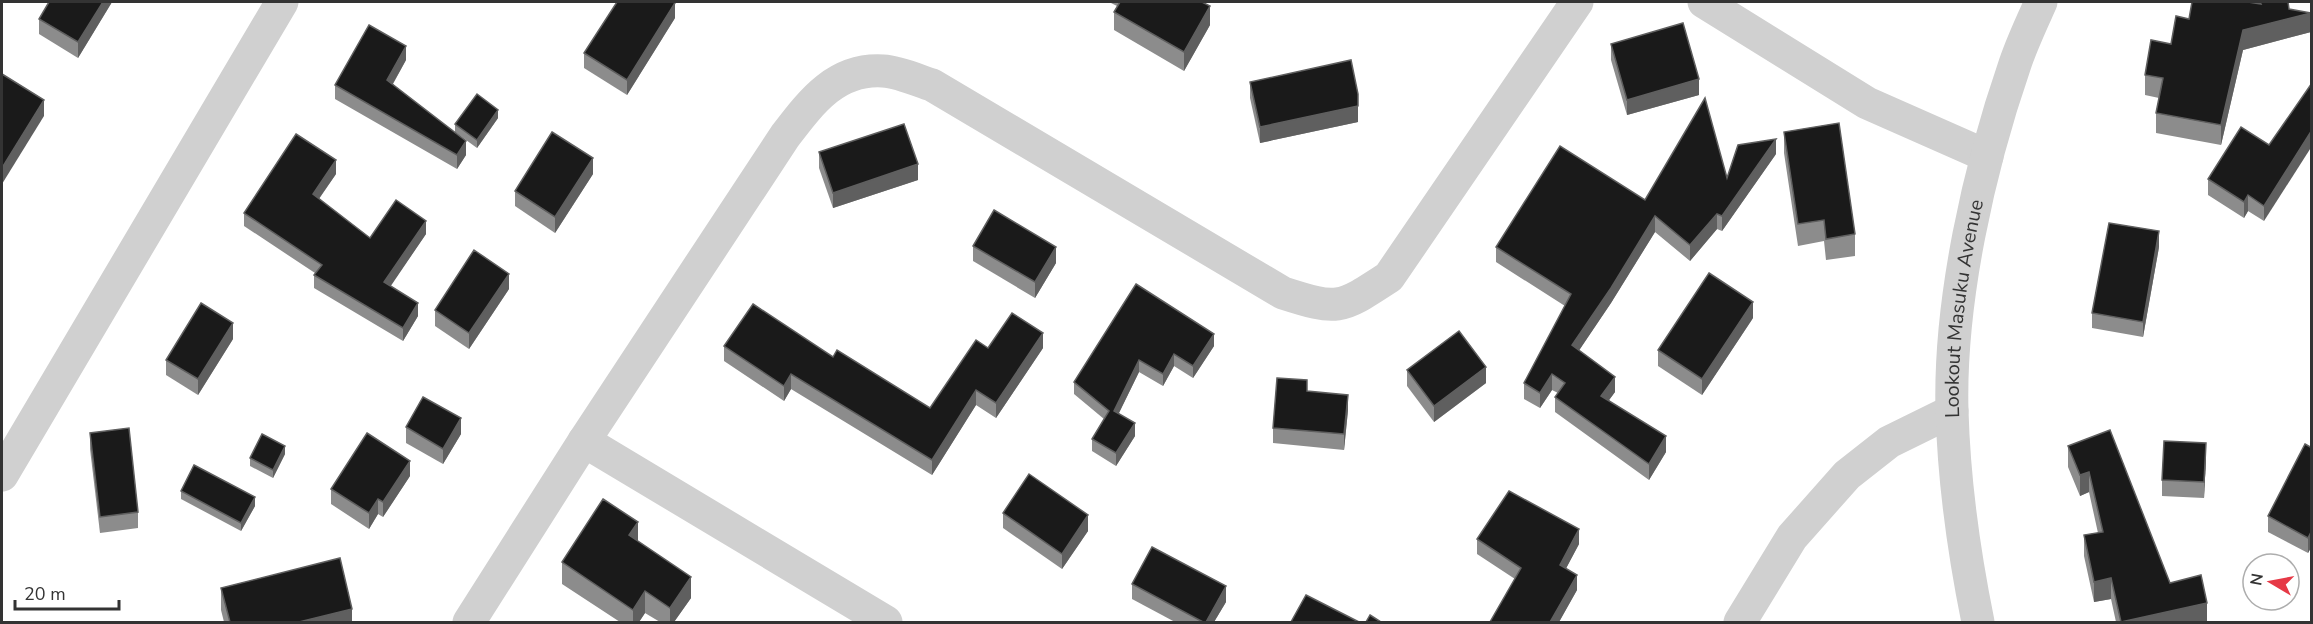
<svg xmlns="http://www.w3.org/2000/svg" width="2313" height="624" viewBox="0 0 2313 624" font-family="'Nunito Sans',sans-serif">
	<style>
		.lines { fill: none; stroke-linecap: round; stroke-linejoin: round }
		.minor { stroke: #d0d0d0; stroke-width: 33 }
		.wall { fill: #8c8c8c }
		.shaded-wall { fill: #5f5f5f }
		.building { fill: #1a1a1a; stroke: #5f5f5f; stroke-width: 1.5 }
		.labels { text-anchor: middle; stroke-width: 6; stroke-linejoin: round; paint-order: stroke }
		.street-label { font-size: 20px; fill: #333; stroke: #fff }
	</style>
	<rect width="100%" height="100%" fill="#fff"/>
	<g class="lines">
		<!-- minor -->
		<g class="minor">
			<polyline points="1704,2 1867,103 1987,156"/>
			<polyline points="584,441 886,622"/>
			<polyline points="2,475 282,2"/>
			<path d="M 469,622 L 584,441 L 785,136 C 811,102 836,68 883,71 C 899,72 917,80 932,85 L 1283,293 C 1339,311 1340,309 1389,277 L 1577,2"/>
			<polyline points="1740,622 1792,537 1847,475 1889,442 1952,411"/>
			<path id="s1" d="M 1978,622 C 1964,553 1954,482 1952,411 C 1949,301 1979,168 2015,64 C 2022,43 2032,22 2041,2"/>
		</g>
	</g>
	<!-- wall -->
	<g class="wall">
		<polygon points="112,2 78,58 39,34 39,19"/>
		<polygon points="1109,2 1202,2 1210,25 1184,71 1114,30 1114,12 1117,6"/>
		<polygon points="2256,2 2299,2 2288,3 2289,9 2311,32 2243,50 2221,145 2156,133 2156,113 2159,98 2145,95 2145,75 2171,44 2189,19 2256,3"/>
		<polygon points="675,18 627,95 584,68 584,53"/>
		<polygon points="1611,44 1699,95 1627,115 1611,60"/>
		<polygon points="406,60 393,84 466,155 457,169 335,99 335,85"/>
		<polygon points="1250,82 1358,122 1260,143 1250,98"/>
		<polygon points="498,118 477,148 455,132 455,124"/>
		<polygon points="1784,132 1855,234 1855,256 1826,260 1824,241 1798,246 1784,153"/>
		<polygon points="2269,145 2264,221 2248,211 2244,218 2208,195 2208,179"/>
		<polygon points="819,152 918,180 833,208 819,168"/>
		<polygon points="1776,154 1722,231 1717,229 1690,261 1655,232 1611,303 1579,350 1615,392 1609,400 1666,452 1649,480 1555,412 1555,397 1558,393 1552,390 1540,408 1524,399 1524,383 1565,306 1496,262 1496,247 1645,200 1727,178"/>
		<polygon points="336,174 319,199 370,238 426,234 390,286 418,316 403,341 314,288 314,275 315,273 244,226 244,213"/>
		<polygon points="593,174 555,233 515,206 515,191"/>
		<polygon points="973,246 1056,263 1035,298 973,261"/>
		<polygon points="2159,247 2143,337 2092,328 2092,313"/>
		<polygon points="1136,284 1214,346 1193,378 1174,366 1163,386 1139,372 1119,413 1135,436 1116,466 1092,451 1092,439 1104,419 1074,394 1074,382"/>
		<polygon points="509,289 469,349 435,326 435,310"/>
		<polygon points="1753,318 1702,395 1658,366 1658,350"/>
		<polygon points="233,339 198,395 166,375 166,360"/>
		<polygon points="724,346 833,357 930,408 988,348 1043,348 996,418 976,405 932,475 791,389 784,401 724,361"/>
		<polygon points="1407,370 1486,383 1434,422 1407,386"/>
		<polygon points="1307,391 1348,410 1344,450 1273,443 1273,428"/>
		<polygon points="406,427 461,434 443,464 406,443"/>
		<polygon points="2110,430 2170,583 2207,622 2116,622 2111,599 2094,602 2084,556 2084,535 2098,533 2089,492 2080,496 2068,467 2068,446"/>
		<polygon points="90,433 138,512 138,528 100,533 90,449"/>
		<polygon points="2312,448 2312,546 2308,553 2268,532 2268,516"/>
		<polygon points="285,454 273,478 250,466 250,458"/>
		<polygon points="2206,459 2204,498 2162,496 2162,480"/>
		<polygon points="410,476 383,517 378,514 369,529 331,504 331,489"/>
		<polygon points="181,491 255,506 241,531 181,499"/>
		<polygon points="1003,513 1088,531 1062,569 1003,528"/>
		<polygon points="1477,539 1579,544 1566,568 1577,590 1559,622 1490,622 1515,579 1477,554"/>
		<polygon points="638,541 691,598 674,622 660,622 645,613 639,622 620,622 562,584 562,562"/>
		<polygon points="1132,584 1226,602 1214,622 1175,622 1132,599"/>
		<polygon points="221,588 352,622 224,622 221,610"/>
	</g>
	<!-- shaded-wall -->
	<g class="shaded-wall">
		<polygon points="103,2 112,2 78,58 78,42"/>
		<polygon points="675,3 675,18 627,95 627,80"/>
		<polygon points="1210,6 1210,25 1184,71 1184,52"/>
		<polygon points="2311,13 2311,32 2243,50 2221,145 2221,125 2243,30"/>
		<polygon points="406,46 406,60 387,94 387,80"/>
		<polygon points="1699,79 1699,95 1627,115 1627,100"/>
		<polygon points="44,100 44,116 2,184 2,168"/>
		<polygon points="1358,106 1358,122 1260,143 1260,127"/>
		<polygon points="498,110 498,118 477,148 477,140"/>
		<polygon points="2312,130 2312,146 2264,221 2264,206"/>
		<polygon points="1776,139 1776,154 1722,231 1722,216"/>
		<polygon points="466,141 466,155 457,169 457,155"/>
		<polygon points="593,158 593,174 555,233 555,217"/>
		<polygon points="336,160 336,174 313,207 313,194"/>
		<polygon points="918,164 918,180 833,208 833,193"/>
		<polygon points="2248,195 2248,211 2244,218 2244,202"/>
		<polygon points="1717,214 1717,229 1690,261 1690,245"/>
		<polygon points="1655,216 1655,232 1611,303 1572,361 1572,345"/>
		<polygon points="426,221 426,234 384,296 384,282"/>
		<polygon points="2159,231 2159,247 2143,337 2143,322"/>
		<polygon points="1056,247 1056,263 1035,298 1035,282"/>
		<polygon points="509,274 509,289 469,349 469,333"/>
		<polygon points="1753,302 1753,318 1702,395 1702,379"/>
		<polygon points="418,303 418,316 403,341 403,328"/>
		<polygon points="233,323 233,339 198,395 198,379"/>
		<polygon points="1043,333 1043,348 996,418 996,403"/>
		<polygon points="1214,334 1214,346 1193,378 1193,366"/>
		<polygon points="1174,354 1174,366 1163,386 1163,374"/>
		<polygon points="1139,360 1139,372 1114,423 1114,411"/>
		<polygon points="1486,367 1486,383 1434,422 1434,406"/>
		<polygon points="791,374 791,389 784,401 784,386"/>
		<polygon points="1552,374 1552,390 1540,408 1540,393"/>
		<polygon points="1615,377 1615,392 1601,411 1601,396"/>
		<polygon points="976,390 976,405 932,475 932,460"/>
		<polygon points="1348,395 1348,410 1344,450 1344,434"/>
		<polygon points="461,418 461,434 443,464 443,449"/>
		<polygon points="1135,423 1135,436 1116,466 1116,453"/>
		<polygon points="1666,436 1666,452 1649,480 1649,464"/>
		<polygon points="2206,443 2206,459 2204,498 2204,482"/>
		<polygon points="285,446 285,454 273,478 273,470"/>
		<polygon points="410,461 410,476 383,517 383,502"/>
		<polygon points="2089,472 2089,492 2080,496 2080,475"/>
		<polygon points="255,497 255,506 241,531 241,523"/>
		<polygon points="378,499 378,514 369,529 369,513"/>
		<polygon points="1088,515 1088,531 1062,569 1062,554"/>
		<polygon points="638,522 638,543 629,535"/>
		<polygon points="1579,529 1579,544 1560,580 1560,565"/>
		<polygon points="2312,530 2312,546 2308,553 2308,538"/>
		<polygon points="1577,575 1577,590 1559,622 1550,622"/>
		<polygon points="691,577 691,598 674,622 670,622 670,608"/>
		<polygon points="2111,578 2111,599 2094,602 2094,582"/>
		<polygon points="1226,586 1226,602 1214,622 1206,622"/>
		<polygon points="645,591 645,613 639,622 633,622 633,610"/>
		<polygon points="2207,603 2207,622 2121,622"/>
		<polygon points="352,609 352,622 299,622"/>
	</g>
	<!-- building -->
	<g class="building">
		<polygon points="49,2 103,2 78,42 39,19"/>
		<polygon points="617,2 673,2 675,3 627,80 584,53"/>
		<polygon points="1120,2 1202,2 1210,6 1184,52 1114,12"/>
		<polygon points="2192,2 2248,2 2261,4 2260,2 2288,2 2289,9 2311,13 2243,30 2221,125 2156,113 2163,78 2145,75 2151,40 2171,44 2176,16 2189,19"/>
		<polygon points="1683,23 1699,79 1627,100 1611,44"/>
		<polygon points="369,25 406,46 387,80 466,141 457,155 335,85"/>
		<polygon points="1351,60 1358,94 1358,106 1260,127 1250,82"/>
		<polygon points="2,74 44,100 2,168"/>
		<polygon points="2312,83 2312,130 2264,206 2248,195 2244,202 2208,179 2241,127 2269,145"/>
		<polygon points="477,94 498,110 477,140 455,124"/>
		<polygon points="1705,98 1727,178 1738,145 1776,139 1722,216 1717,214 1690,245 1655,216 1611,288 1572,345 1615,377 1601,396 1666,436 1649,464 1555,397 1565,383 1552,374 1540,393 1524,383 1571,294 1496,247 1560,146 1645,200"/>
		<polygon points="1839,123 1855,234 1826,239 1824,220 1798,224 1784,132"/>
		<polygon points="904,124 918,164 833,193 819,152"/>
		<polygon points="552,132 593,158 555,217 515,191"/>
		<polygon points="296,134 336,160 313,194 370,238 396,200 426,221 384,282 418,303 403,328 314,275 322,265 244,213"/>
		<polygon points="994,210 1056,247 1035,282 973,246"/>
		<polygon points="2109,223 2159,231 2143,322 2092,313"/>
		<polygon points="474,250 509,274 469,333 435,310"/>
		<polygon points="1709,273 1753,302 1702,379 1658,350"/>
		<polygon points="1136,284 1214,334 1193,366 1174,354 1163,374 1139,360 1114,411 1135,423 1116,453 1092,439 1109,411 1074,382"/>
		<polygon points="201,303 233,323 198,379 166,360"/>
		<polygon points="753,304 833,357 837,350 930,408 976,340 988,348 1012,313 1043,333 996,403 976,390 932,460 791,374 784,386 724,346"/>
		<polygon points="1459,331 1486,367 1434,406 1407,370"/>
		<polygon points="1277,378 1307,380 1307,391 1348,395 1344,434 1273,428"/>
		<polygon points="423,397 461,418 443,449 406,427"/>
		<polygon points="129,428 138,512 100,517 90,433"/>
		<polygon points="2110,430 2170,583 2201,575 2207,603 2121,622 2111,578 2094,582 2084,535 2103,532 2089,472 2080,475 2068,446"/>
		<polygon points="367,433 410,461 383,502 378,499 369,513 331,489"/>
		<polygon points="262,434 285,446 273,470 250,458"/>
		<polygon points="2164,441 2206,443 2204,482 2162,480"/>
		<polygon points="2305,444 2312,448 2312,530 2308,538 2268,516"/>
		<polygon points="194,465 255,497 241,523 181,491"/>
		<polygon points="1029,474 1088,515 1062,554 1003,513"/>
		<polygon points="1509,491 1579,529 1560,565 1577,575 1550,622 1490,622 1521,568 1477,539"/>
		<polygon points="603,499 638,522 629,535 691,577 670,608 645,591 633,610 562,562"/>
		<polygon points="1152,547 1226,586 1206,622 1203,622 1132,584"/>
		<polygon points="340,558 352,609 299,622 230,622 221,588"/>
		<polygon points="1306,595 1359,622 1291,622"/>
		<polygon points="1370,615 1381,622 1366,622"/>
	</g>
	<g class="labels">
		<!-- street labels -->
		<g class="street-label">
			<text dy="7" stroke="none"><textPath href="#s1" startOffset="316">Lookout Masuku Avenue</textPath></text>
		</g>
	</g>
	<!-- border -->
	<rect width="2313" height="624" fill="none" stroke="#333333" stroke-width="6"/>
	<!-- north arrow -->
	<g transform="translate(2271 582) rotate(280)"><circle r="28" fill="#ffffff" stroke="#adadad" stroke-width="1.5"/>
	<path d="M0-4.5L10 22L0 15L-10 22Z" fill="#e63946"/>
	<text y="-9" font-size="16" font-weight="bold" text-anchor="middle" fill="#333333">N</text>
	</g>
	<!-- scale -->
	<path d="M15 600v9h104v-9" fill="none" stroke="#333333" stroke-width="3"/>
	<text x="24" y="600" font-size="18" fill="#333333" stroke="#ffffff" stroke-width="4.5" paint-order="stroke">20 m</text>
</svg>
